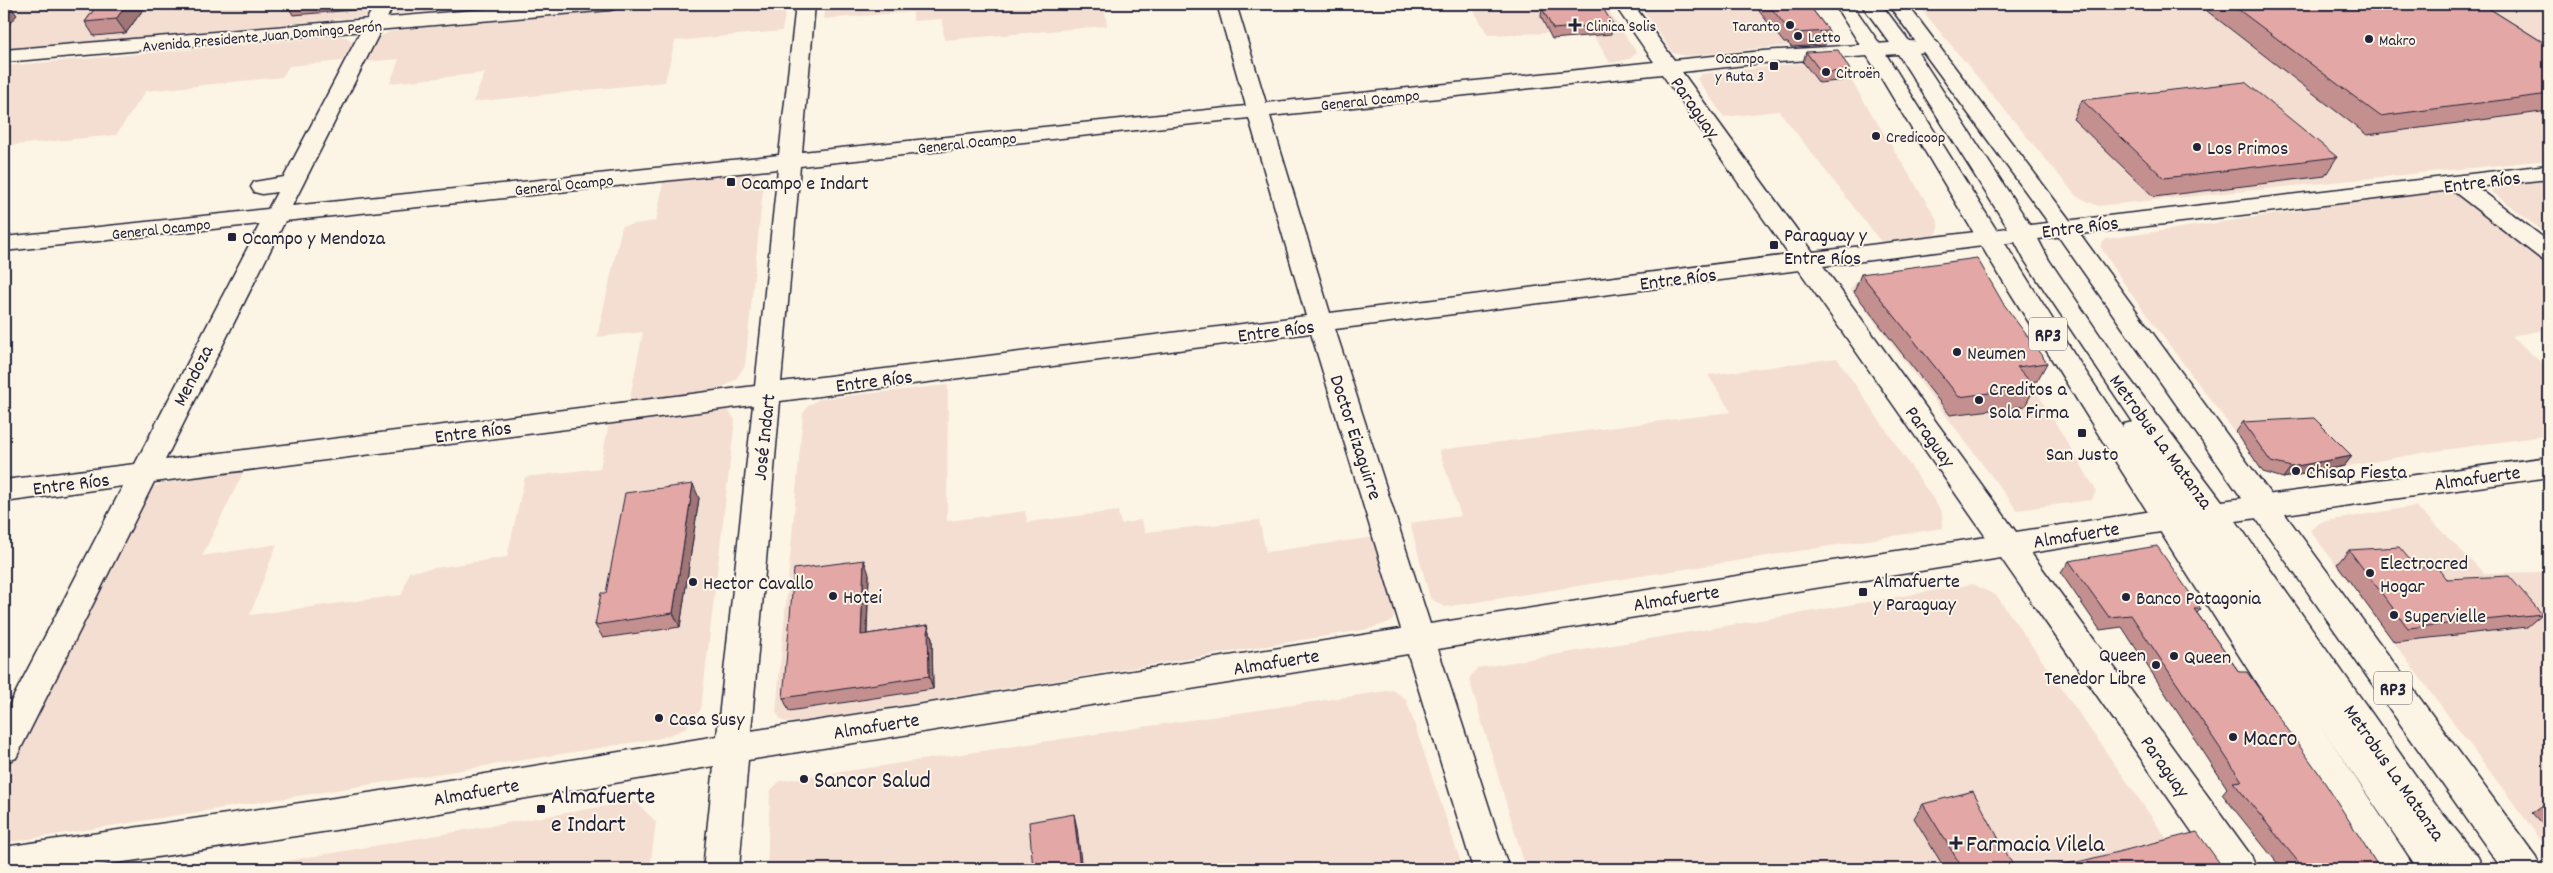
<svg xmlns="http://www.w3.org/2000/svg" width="2553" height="873" viewBox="0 0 2553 873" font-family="Dekko,sans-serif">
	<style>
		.built { fill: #f4ded2 }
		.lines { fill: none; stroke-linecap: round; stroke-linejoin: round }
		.minor-casing { stroke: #22223b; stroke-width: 3 }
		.major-casing { stroke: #22223b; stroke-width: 3 }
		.highway-casing { stroke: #22223b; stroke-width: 3 }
		.minor { fill: #fcf5e5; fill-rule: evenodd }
		.major { fill: #fcf5e5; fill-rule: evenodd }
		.highway { fill: #fcf5e5; fill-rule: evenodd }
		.wall { fill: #c3908f; stroke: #22223b }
		.shaded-wall { fill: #9f7674; stroke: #22223b }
		.building { fill: #e3a8a6; stroke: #22223b }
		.poi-dot { fill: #22223b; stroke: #fcf5e5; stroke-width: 2 }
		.labels { text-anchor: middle; stroke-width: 4; stroke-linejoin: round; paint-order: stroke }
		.far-poi-label { font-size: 16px; fill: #22223b; stroke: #fcf5e5; text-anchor: start }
		.far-street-label { font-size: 16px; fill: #22223b; stroke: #fcf5e5 }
		.shield { fill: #fcf5e5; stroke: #63616e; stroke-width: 1 }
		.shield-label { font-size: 19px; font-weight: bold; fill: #22223b }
		.street-label { font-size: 20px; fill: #22223b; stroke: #fcf5e5 }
		.poi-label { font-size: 20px; fill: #22223b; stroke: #fcf5e5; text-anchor: start }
		.near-poi-label { font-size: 24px; fill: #22223b; stroke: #fcf5e5; text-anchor: start }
	</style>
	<rect width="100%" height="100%" fill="#fcf5e5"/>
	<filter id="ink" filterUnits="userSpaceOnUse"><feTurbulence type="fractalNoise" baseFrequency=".02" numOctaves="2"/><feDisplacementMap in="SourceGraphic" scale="10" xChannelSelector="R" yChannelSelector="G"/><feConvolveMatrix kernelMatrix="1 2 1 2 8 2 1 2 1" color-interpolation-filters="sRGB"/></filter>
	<g filter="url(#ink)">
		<!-- built -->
		<g class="built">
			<polygon points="4,4 378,4 371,13 363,17 4,50"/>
			<polygon points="395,4 514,4 396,14 392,12"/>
			<polygon points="685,4 787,4 782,31 675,41 665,82 473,102 485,73 390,83 399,59 365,62 376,39 389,32 399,30"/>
			<polygon points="826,4 1104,4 1107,26 944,40 942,19 913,21 913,12 824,19"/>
			<polygon points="1470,4 1604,4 1637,53 1629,59 1610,63 1594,36 1552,39 1549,33 1488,35"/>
			<polygon points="1639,4 1804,4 1828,38 1823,42 1686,56 1673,53"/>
			<polygon points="1917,4 2549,4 2549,160 2098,206 2076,196"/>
			<polygon points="339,36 346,37 353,42 342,61 289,66 282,77 146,91 116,135 4,146 4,131 13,118 4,119 4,66"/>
			<polygon points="1833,60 1841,64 1938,221 1938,232 1932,236 1881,242 1779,111 1724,117 1697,79 1701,74"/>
			<polygon points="744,171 753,172 764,180 745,366 736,379 725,386 714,390 629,402 643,332 597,337 622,226 656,221 664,178"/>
			<polygon points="2549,177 2549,236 2492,192 2494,184"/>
			<polygon points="2441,190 2466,196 2476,201 2549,259 2549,329 2512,336 2549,370 2549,435 2422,453 2283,478 2263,470 2129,291 2100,246 2106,239"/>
			<polygon points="1950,268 1964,272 2096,490 2092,500 2017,510 1850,289 1856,282"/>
			<polygon points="1837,358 1942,512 1943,528 1445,607 1430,598 1410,523 1461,516 1439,450 1731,412 1708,375"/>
			<polygon points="948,385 947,521 1025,511 1027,522 1118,511 1121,524 1141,520 1145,532 1259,520 1266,552 1383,536 1400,600 1392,621 1369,629 796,723 782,721 776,712 803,414 808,406 819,399"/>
			<polygon points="726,407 735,420 701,709 685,729 661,738 4,843 4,776 138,499 150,488 163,483 244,471 202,556 277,544 250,615 402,595 409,572 507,557 525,477 600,468 610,418"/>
			<polygon points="2416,506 2484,573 2544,572 2549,578 2549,851 2310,530 2321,522"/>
			<polygon points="1973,584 1997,596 2188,869 1526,869 1469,679 1477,668"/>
			<polygon points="1393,690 1406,699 1463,869 767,869 770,791 780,781"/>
			<polygon points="635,801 656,822 650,869 239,869"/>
		</g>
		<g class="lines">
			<!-- minor casing -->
			<g class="minor-casing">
				<path id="minor" d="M 375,4 L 394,4 L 292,206 L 779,155 L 796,4 L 815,4 L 802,152 L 1246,106 L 1217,4 L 1236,4 L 1266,103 L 1654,62 L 1614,4 L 1633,4 L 1674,60 L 1763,51 L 1890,43 L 1861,4 L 1881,4 L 1909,41 L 1937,42 L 1940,46 L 1937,50 L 1918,53 L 2030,225 L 2549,165 L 2549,179 L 2477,187 L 2549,242 L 2549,262 L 2541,259 L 2452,190 L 2038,239 L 2049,260 L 2126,374 L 2222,501 L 2549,457 L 2549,477 L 2236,521 L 2442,813 L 2478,857 L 2483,869 L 2418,869 L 2185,528 L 2031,553 L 2252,857 L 2257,869 L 2218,869 L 2001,558 L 1438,649 L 1509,869 L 1473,869 L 1408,654 L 748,760 L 739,869 L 703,869 L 714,766 L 375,824 L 78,869 L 4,869 L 4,847 L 375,792 L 717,736 L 753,405 L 154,482 L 16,758 L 4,763 L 4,715 L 123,486 L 4,502 L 4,480 L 135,464 L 260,224 L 4,251 L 4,237 L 268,209 L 277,192 L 262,194 L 254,192 L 251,187 L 254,182 L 284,177 ZM 1898,54 L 2008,228 L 1813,252 L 1682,72 L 1763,63 ZM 1662,74 L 1789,255 L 1330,313 L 1270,116 ZM 1249,118 L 1306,316 L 781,382 L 800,166 ZM 778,169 L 755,386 L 165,460 L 285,221 ZM 2015,242 L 2025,261 L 2133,422 L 2124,424 L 2120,431 L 2172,508 L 2016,532 L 1823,266 ZM 1799,270 L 1986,537 L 1430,624 L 1335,329 ZM 1311,333 L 1401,629 L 751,731 L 780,401 Z"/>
			</g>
			<!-- major casing -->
			<g class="major-casing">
				<polygon id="major" points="545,4 620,4 617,8 610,10 4,62 4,50"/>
			</g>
			<!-- highway casing -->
			<g class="highway-casing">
				<g id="highway">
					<polygon points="1834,4 1852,4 1877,40 2080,363 2408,857 2413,869 2375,869 2107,448 1990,260 1880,76"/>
					<polygon points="1888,4 1907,4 2072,223 2536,857 2541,869 2502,869 2056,233"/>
				</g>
			</g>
			<!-- minor -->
			<use href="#minor" class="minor"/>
			<!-- major -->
			<use href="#major" class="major"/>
			<!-- highway -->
			<use href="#highway" class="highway"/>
		</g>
		<!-- wall -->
		<g class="wall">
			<polygon points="98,4 147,4 126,33 94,36 85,22"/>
			<polygon points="287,4 358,4 354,10 293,15"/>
			<polygon points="1761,4 1808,4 1829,31 1825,45 1791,47 1788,43 1784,43 1759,11"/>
			<polygon points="2198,4 2482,4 2549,46 2549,111 2367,135"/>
			<polygon points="1542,8 1613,24 1611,34 1552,39 1541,17"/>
			<polygon points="1806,52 1850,70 1847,80 1819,83 1803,62"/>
			<polygon points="2082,100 2337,157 2325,176 2154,197 2073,119"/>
			<polygon points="1861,274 2047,363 2037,381 2031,382 2035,387 2025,406 1950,415 1854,292"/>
			<polygon points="2243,422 2352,456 2344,466 2283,478 2263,472 2236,432"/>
			<polygon points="699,498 680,627 603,638 595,625 606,593"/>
			<polygon points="2349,550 2417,568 2542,614 2527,627 2394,642 2337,564"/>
			<polygon points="2069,561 2201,609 2197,613 2380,869 2282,869 2222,794 2227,788 2122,627 2100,630 2061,573"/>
			<polygon points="869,574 867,634 928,625 932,639 933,689 789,711 783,698"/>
			<polygon points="2549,803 2549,832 2532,813 2544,804"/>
			<polygon points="1923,804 2015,869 1945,869 1914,818"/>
		</g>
		<!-- shaded-wall -->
		<g class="shaded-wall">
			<polygon points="4,4 9,4 17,15 4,30"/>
			<polygon points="127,4 147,4 126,33 116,19"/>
			<polygon points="351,4 358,4 354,10"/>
			<polygon points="2352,456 2344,466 2283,478 2291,467"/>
			<polygon points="693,484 699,498 680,627 673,613"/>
			<polygon points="864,560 869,574 866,649 861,635"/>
			<polygon points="928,625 932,639 933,689 929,676"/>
			<polygon points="1074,814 1077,828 1082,869 1080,869"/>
		</g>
		<!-- building -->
		<g class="building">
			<polygon points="98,4 127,4 116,19 85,22"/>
			<polygon points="1594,4 1600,4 1613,24 1553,29 1542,8"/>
			<polygon points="1768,4 1808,4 1829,31 1795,33 1792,29 1788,29"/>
			<polygon points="2231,4 2482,4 2549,46 2549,94 2380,116"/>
			<polygon points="1838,50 1850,70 1822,73 1806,52"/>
			<polygon points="2245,82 2337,157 2164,178 2082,100"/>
			<polygon points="1977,258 2003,303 2047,363 2017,367 2035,387 1959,397 1861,274"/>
			<polygon points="2314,418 2352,456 2291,467 2271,462 2243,422"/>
			<polygon points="693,484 673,613 595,625 601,593 606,593 625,493"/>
			<polygon points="2157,546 2201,609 2194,609 2239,672 2247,672 2318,772 2380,869 2304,869 2233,782 2242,781 2131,615 2109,617 2069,561"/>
			<polygon points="2399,547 2417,568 2437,567 2446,579 2509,576 2542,614 2408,628 2349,550"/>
			<polygon points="864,560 861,635 928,625 929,676 783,698 794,569"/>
			<polygon points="1973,791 2015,869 1963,869 1923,804"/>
			<polygon points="2549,803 2549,810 2544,804"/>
			<polygon points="1074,814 1080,869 1033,869 1029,822"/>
			<polygon points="2197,832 2224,869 2038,869 2082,861"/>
			<polygon points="1835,865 1837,869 1818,869"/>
			<polygon points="1723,867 1724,869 1712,869"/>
		</g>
	</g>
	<!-- markers -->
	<g class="poi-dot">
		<path d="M1572.5 17.5h5v5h5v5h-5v5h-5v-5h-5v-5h5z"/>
		<circle cx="1790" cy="25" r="5"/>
		<circle cx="1798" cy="36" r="5"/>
		<circle cx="2369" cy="39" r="5"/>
		<rect x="1769" y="61" width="10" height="10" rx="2.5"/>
		<circle cx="1826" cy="72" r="5"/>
		<circle cx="1876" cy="136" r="5"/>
		<circle cx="2197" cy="147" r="5"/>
		<rect x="726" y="177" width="10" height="10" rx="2.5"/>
		<rect x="227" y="232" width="10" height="10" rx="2.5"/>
		<rect x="1769" y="240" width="10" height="10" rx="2.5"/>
		<circle cx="1957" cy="352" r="5"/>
		<circle cx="1979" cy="400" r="5"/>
		<rect x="2077" y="428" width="10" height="10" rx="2.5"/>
		<circle cx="2296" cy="471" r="5"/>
		<circle cx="2370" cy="573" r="5"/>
		<circle cx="693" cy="582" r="5"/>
		<rect x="1858" y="587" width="10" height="10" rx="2.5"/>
		<circle cx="833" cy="596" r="5"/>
		<circle cx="2126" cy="597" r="5"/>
		<circle cx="2394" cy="615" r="5"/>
		<circle cx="2174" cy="656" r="5"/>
		<circle cx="2156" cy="665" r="5"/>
		<circle cx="659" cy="718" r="5"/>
		<circle cx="2233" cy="737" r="5"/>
		<circle cx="804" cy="779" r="5"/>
		<rect x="536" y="804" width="10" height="10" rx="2.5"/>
		<path d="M1953.5 835.5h5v5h5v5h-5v5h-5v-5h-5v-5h5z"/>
	</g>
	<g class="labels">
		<!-- far-poi labels -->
		<g class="far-poi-label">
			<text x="1586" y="31">Clinica Solis</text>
			<text x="1780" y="31" text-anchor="end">Taranto</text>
			<text x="1808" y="42">Letto</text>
			<text x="2379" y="45">Makro</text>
			<text x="1764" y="63" text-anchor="end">Ocampo<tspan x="1764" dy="18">y Ruta 3</tspan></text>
			<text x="1836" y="78">Citroën</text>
			<text x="1886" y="142">Credicoop</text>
		</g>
		<!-- far-street labels -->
		<g class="far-street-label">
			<text transform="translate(262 35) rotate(-5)" y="6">Avenida Presidente Juan Domingo Perón</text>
			<text transform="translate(1370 99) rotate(-6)" y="6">General Ocampo</text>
			<text transform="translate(967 142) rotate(-6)" y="6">General Ocampo</text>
			<text transform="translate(564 184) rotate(-6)" y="6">General Ocampo</text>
			<text transform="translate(161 228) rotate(-6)" y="6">General Ocampo</text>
		</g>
		<!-- shield labels -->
		<g class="shield">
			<rect x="2029" y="317.5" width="38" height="33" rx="4"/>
			<rect x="2374" y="671.5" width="38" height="33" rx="4"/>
		</g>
		<g class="shield-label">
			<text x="2048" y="341">RP3</text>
			<text x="2393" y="695">RP3</text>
		</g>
		<!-- street labels -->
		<g class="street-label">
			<text transform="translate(1696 107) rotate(55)" y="7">Paraguay</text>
			<text transform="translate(2482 181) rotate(-7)" y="7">Entre Ríos</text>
			<text transform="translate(2080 226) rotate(-7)" y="7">Entre Ríos</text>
			<text transform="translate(1678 278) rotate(-7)" y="7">Entre Ríos</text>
			<text transform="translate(1276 330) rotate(-7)" y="7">Entre Ríos</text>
			<text transform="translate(192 375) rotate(-63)" y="7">Mendoza</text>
			<text transform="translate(874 380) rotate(-7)" y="7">Entre Ríos</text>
			<text transform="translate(473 431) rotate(-7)" y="7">Entre Ríos</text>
			<text transform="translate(1931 436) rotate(54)" y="7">Paraguay</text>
			<text transform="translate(763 437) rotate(-84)" y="7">José Indart</text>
			<text transform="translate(1357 437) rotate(72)" y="7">Doctor Eizaguirre</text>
			<text transform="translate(2162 441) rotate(54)" y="7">Metrobus La Matanza</text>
			<text transform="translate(2477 477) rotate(-8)" y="7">Almafuerte</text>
			<text transform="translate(71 483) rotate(-7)" y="7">Entre Ríos</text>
			<text transform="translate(2076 534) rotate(-9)" y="7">Almafuerte</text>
			<text transform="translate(1676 597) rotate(-9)" y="7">Almafuerte</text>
			<text transform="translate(1276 661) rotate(-9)" y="7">Almafuerte</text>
			<text transform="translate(876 725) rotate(-9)" y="7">Almafuerte</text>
			<text transform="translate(2166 766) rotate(55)" y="7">Paraguay</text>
			<text transform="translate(2395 772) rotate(55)" y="7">Metrobus La Matanza</text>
			<text transform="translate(476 791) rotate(-10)" y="7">Almafuerte</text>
		</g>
		<!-- poi labels -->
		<g class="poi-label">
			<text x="2207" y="154">Los Primos</text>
			<text x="741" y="189">Ocampo e Indart</text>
			<text x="1784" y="241">Paraguay y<tspan x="1784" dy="23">Entre Ríos</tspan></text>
			<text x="242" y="244">Ocampo y Mendoza</text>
			<text x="1967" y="359">Neumen</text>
			<text x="1989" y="395">Creditos a<tspan x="1989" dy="23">Sola Firma</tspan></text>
			<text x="2082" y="460" text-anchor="middle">San Justo</text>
			<text x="2306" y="478">Chisap Fiesta</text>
			<text x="2380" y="569">Electrocred<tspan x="2380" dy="23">Hogar</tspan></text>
			<text x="1873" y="587">Almafuerte<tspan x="1873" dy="23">y Paraguay</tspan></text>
			<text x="703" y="589">Hector Cavallo</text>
			<text x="843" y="603">Hotei</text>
			<text x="2136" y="604">Banco Patagonia</text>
			<text x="2404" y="622">Supervielle</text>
			<text x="2146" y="661" text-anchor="end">Queen<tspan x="2146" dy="23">Tenedor Libre</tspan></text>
			<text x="2184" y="663">Queen</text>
			<text x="669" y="725">Casa Susy</text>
		</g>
		<!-- near-poi labels -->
		<g class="near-poi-label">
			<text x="2243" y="745">Macro</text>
			<text x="814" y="787">Sancor Salud</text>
			<text x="551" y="803">Almafuerte<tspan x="551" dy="28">e Indart</tspan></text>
			<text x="1966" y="851">Farmacia Vilela</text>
		</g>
	</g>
	<!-- margin -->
	<rect width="2553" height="873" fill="none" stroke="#fcf5e5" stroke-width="20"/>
	<rect x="10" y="10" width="2533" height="853" fill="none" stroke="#22223b" stroke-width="2" filter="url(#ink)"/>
</svg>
